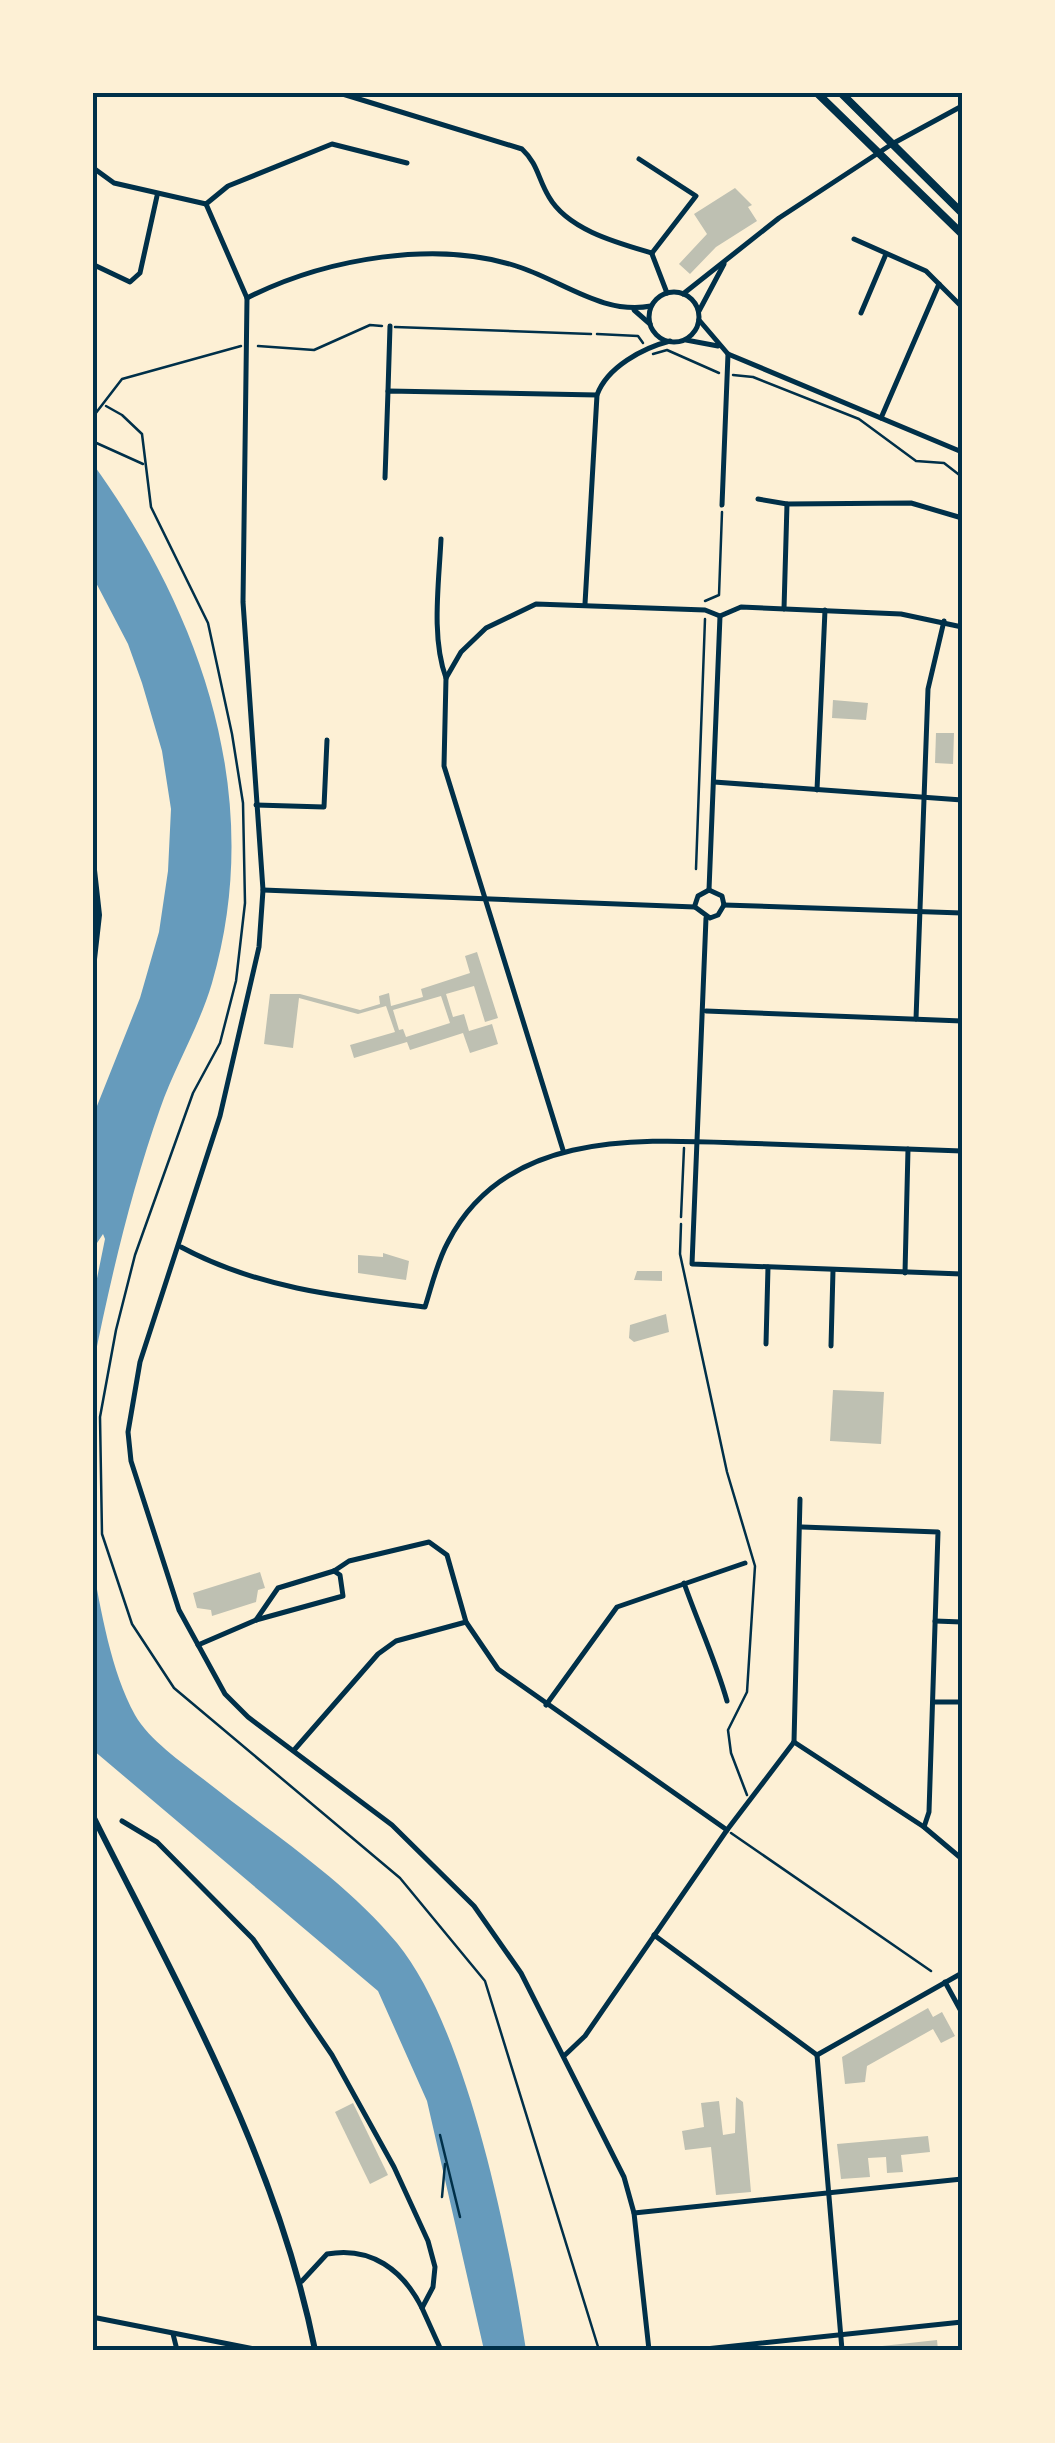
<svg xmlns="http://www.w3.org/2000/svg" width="1055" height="2443" viewBox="0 0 1055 2443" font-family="'DM Sans',sans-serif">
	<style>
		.water { fill: #669bbc }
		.building { fill: #bec0b2; fill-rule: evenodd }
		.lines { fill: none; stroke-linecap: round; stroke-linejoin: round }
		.path { stroke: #003049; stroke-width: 2.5 }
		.minor { stroke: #003049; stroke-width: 5 }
		.tertiary { stroke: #003049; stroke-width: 5 }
		.secondary { stroke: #003049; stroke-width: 6 }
		.primary { stroke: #003049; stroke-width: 8 }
		.neatline { fill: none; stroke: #003049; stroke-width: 4 }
	</style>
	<rect width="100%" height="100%" fill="#fdf0d5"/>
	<!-- water -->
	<g class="water">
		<path d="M 93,464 C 202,615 266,798 212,983 C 199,1027 175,1066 160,1109 C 131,1191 110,1281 93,1366 L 93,1298 L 105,1239 L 103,1234 L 93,1249 L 93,1116 L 140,998 L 159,932 L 168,871 L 171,809 L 162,751 L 142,683 L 128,644 L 93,577 Z"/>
		<path d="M 92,1562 C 101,1611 111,1671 135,1715 C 150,1741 183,1763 207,1782 C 270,1832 345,1880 397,1943 C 467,2028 509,2240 526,2350 L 484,2350 L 427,2101 L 378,1991 L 93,1750 Z"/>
	</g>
	<!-- building -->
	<g class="building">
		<polygon points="735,188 752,205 748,207 757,221 716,247 690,274 679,264 707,234 694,214"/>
		<polygon points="833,700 868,703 866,720 832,718"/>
		<polygon points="936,733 954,733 953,764 935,763"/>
		<path d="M 477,952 L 498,1018 L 485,1022 L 474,986 L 446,994 L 453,1017 L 464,1014 L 469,1031 L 492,1024 L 498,1044 L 470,1053 L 463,1033 L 410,1050 L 407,1042 L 354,1058 L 350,1045 L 395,1032 L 386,1006 L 358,1014 L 299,998 L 293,1048 L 264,1044 L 270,994 L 300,994 L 360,1010 L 380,1004 L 379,996 L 389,993 L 391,1006 L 423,997 L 421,989 L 470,973 L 465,956 ZM 441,996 L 450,1023 L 406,1037 L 403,1029 L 399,1030 L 393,1010 Z"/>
		<polygon points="383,1253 409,1261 406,1280 358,1273 358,1255 383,1257"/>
		<polygon points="637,1271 662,1271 662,1281 634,1280"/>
		<polygon points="666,1314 669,1332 634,1342 629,1338 630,1325"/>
		<polygon points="833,1390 884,1392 881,1444 830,1441"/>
		<polygon points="260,1572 265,1588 258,1590 256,1602 212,1616 211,1610 197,1608 193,1593"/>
		<polygon points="928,2008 933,2017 942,2012 955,2036 941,2043 933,2029 867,2066 865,2082 845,2084 842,2057"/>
		<polygon points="736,2097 743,2102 751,2192 716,2195 711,2147 685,2150 682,2131 704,2127 701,2103 719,2101 723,2135 735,2133"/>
		<polygon points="353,2103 388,2175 370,2184 335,2112"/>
		<polygon points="928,2136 930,2152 901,2155 903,2172 887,2173 886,2157 868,2158 870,2177 841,2179 837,2144"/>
		<polygon points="937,2340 938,2350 883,2350 882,2346"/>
	</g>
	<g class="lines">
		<!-- path -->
		<g class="path">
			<polyline points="395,327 591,334"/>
			<polyline points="597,334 638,336 643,343"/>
			<polyline points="258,346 314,350 370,325 382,326"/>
			<polyline points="653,354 667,350 719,373"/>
			<polyline points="733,375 753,377 859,419 916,461 944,463 962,477"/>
			<polyline points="106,406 122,415 142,434 151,507 208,623 232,734 243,803 245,903 236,981 220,1043 193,1093 135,1255 116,1330 100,1417 102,1534 132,1624 174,1688 400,1878 485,1981 599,2350"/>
			<polyline points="92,418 122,379 241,346"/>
			<polyline points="92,441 143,464"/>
			<polyline points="705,601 719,595 722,512"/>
			<polyline points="696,869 705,619"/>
			<polyline points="681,1217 684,1148"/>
			<polyline points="681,1224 680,1254 727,1472 755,1566 747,1692 728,1730 731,1753 747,1795"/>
			<polyline points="731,1833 931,1971"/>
			<polyline points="440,2135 460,2217"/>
			<polyline points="442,2197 445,2164"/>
		</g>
		<!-- minor -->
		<g class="minor">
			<path d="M 336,92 L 522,149 C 538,164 538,179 549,197 C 568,230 618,243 652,253"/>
			<polyline points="639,159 696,196 652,253"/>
			<polyline points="92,167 114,183 206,204"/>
			<polyline points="206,204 247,298 243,602 263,890 259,947 220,1116 140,1362 128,1432 131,1461 179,1610 225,1694 248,1717 392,1825 474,1906 521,1973 624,2177 634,2213 649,2350"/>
			<polyline points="206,204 228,186 332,144 407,163"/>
			<polyline points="854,239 926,271 962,307"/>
			<polyline points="652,254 667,293"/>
			<polyline points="92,264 130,282 140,273 157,196"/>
			<circle cx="674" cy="317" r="25"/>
			<polyline points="683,294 779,218 892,144 962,106"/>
			<path d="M 247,298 C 324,259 438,238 522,268 C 565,283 605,315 651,306"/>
			<polyline points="634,310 650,324"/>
			<polyline points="699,311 724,264"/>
			<polyline points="861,313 886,254"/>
			<polyline points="699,320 728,354 962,452"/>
			<polyline points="686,340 718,346"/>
			<polyline points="388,391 390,326"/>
			<polyline points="881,418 939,284"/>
			<polyline points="385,478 388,391 597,395"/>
			<polyline points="758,499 787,504"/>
			<polyline points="722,505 728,354"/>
			<path d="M 441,539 C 439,583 431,637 446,678"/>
			<path d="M 585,604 L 597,395 C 607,367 643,348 670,341"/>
			<polyline points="784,609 787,504 911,503 962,518"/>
			<polyline points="714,782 962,800"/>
			<polyline points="817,790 825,610"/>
			<polyline points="256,805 324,807 327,740"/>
			<polyline points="263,890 695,907"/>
			<polyline points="709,890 720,616"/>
			<polyline points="695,905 698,896 709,890 722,896 724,905"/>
			<polyline points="724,905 962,913"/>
			<polyline points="695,907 710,918 718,915 724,905"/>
			<polyline points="706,918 692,1264 962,1274"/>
			<polyline points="706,1011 962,1021"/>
			<polyline points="916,1019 928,689 944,621"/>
			<polyline points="563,1150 444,766 446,678 461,652 486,628 536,604 705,610 720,616 741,607 901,614 962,627"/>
			<path d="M 181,1247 C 257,1288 340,1297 425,1307 C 432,1285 437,1262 448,1242 C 505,1131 636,1139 741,1143 C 815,1145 889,1148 962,1151"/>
			<polyline points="905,1273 908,1149"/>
			<polyline points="766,1344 768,1267"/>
			<polyline points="831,1346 833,1270"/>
			<polyline points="802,1527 938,1532 929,1812 924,1827"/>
			<path d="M 684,1583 C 698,1623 715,1659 727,1701"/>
			<polyline points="256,1620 278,1588 334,1571 349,1561 429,1542 447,1555 466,1622 498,1669 727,1830"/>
			<polyline points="935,1621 962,1622"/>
			<polyline points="198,1645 256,1620 343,1596 340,1575 334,1571"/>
			<polyline points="933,1702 962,1702"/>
			<polyline points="546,1705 617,1607 745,1563"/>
			<polyline points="794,1742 800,1499"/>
			<polyline points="794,1742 924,1827 962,1859"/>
			<polyline points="295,1749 378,1654 396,1641 466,1622"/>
			<polyline points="122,1821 157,1842 253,1939 332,2055 394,2167 428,2241 435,2267 433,2287 422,2308 441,2350"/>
			<polyline points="654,1935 817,2055"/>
			<polyline points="945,1982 962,2013"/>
			<polyline points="565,2055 585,2036 727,1830 794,1742"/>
			<polyline points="817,2055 842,2350"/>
			<polyline points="817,2055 962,1973"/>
			<polyline points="634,2213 962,2179"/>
			<path d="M 302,2281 L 327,2254 C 371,2246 403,2270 422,2308"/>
			<polyline points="173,2334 177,2350"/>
		</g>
		<!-- tertiary -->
		<g class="tertiary">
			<polyline points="92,2317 259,2350"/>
			<polyline points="696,2350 962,2322"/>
		</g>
		<!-- secondary -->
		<g class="secondary">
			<polyline points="92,852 99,915 92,977"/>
			<path d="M 92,1814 C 179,1988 277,2159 315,2350"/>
		</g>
		<!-- primary -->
		<g class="primary">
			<polyline points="816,92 962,234"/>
			<polyline points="840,92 962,213"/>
		</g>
	</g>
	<!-- border -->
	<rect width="1055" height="2443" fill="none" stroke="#fdf0d5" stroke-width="190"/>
	<rect x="95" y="95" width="865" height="2253" class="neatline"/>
</svg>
